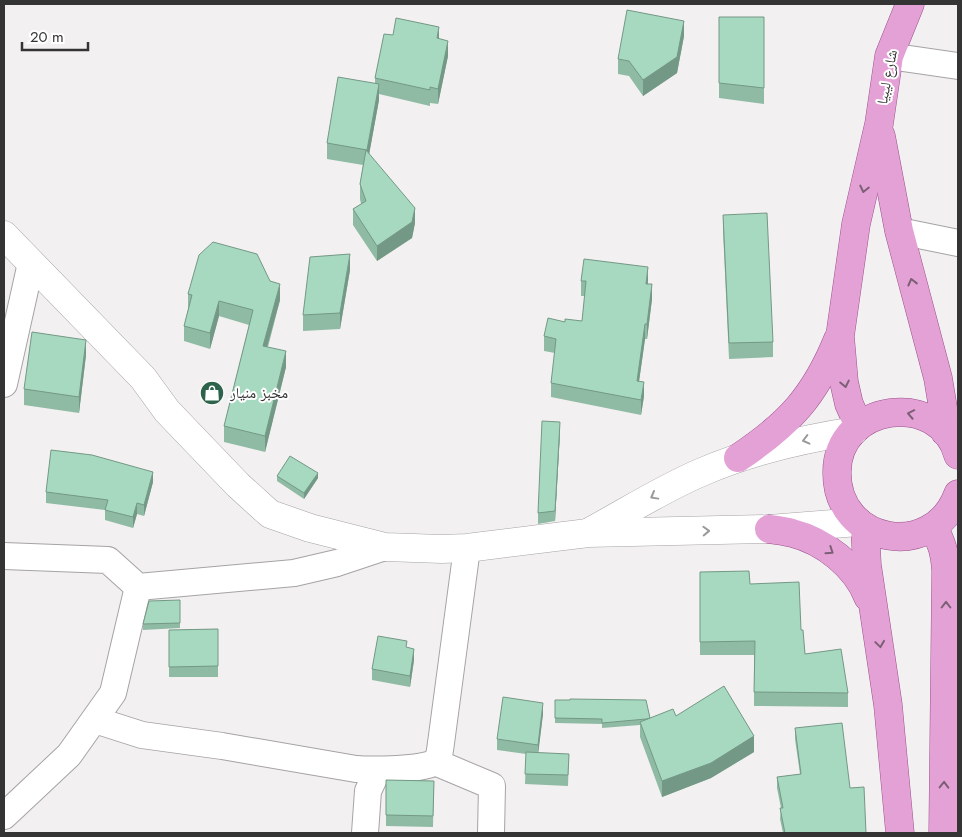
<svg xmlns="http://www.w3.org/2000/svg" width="962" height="837" viewBox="0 0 962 837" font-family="Jost,'Noto Naskh Arabic',sans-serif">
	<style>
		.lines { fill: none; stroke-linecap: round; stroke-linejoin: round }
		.minor-casing { stroke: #a6a3a5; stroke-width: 28 }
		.tertiary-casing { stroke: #a6a3a5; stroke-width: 29 }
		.primary-casing { stroke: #9b528c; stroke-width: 29 }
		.minor { stroke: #fff; stroke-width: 26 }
		.tertiary { stroke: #fff; stroke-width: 28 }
		.primary { stroke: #e4a1d6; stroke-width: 28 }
		.wall { fill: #8fbba4 }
		.shaded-wall { fill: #749886 }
		.building { fill: #a6d9bf; stroke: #749886 }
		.oneway { stroke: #7b6075 }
		.oneway2 { stroke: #9a9a9a }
		.labels { text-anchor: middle; stroke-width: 4; stroke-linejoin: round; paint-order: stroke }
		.street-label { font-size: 15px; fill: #353434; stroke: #fff }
		.poi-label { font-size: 15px; fill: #353434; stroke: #fff; text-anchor: start }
	</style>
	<rect width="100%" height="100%" fill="#f3f0f2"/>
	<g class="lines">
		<!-- minor casing -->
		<g class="minor-casing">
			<g id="minor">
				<polyline points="889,56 958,66"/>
				<polyline points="899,231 958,243"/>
				<polyline points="4,384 31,263"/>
				<polyline points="4,556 108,560 138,587 294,573 337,563 385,547"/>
				<path d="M 95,720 L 142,735 L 222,746 L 356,769 C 370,770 425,770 435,762 C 440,757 440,749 441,743 L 467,548"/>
				<polyline points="435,762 492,786 491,833"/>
				<polyline points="4,816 69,755 113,693 138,587"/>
				<polyline points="365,833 368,791 378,770"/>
			</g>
		</g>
		<!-- tertiary casing -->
		<g class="tertiary-casing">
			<g id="tertiary">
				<polyline points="4,235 143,378 167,411 238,485 270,514 310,528 385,547 442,549 467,548 588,533 769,529 858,522"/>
				<path d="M 591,531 C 628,511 664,488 702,472 C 750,451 803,439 854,431"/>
			</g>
		</g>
		<!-- primary casing -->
		<g class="primary-casing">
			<g id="primary">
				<polyline points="881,136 899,231 938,378 944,414 945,432"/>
				<polyline points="859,426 849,404 844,382 840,336 856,224 879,124 889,56 910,4"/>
				<path d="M 958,455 C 940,389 837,403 837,472 C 836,544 933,562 958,494"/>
				<path d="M 738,458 C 789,424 815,396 838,339"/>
				<polyline points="865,527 867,565 888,705 900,833"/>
				<path d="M 933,527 C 942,542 945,554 946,571 L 943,833"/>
				<path d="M 769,529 C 777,530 785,531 792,533 C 824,541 856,566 868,597"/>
			</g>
		</g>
		<!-- minor -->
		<use href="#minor" class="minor"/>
		<!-- tertiary -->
		<use href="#tertiary" class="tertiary"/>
		<!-- primary -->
		<use href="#primary" class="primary"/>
	</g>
	<!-- wall -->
	<g class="wall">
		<polygon points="719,17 764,17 764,104 719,98"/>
		<polygon points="393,35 439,39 448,56 438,104 430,103 430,106 379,94 379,100 369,154 415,223 412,238 377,261 353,225 353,209 361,204 360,199 360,184 363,165 327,159 327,143 375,83 375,78"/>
		<polygon points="684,36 677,73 643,96 629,76 618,74 618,59"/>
		<polygon points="723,215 773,342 773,357 729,359 723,231"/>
		<polygon points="350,270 340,329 303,331 303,315"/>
		<polygon points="270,281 280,300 268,347 286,367 265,452 224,442 224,426 249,325 219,316 210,349 184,341 184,326 188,310 188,294"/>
		<polygon points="581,281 648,281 648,284 652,299 647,339 645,339 639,381 644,396 641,415 551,397 551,383 555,353 544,351 544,336 565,322 582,321 585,296 581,296"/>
		<polygon points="86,355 79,413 24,405 24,389"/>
		<polygon points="560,433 555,521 538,524 538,513"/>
		<polygon points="277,476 318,478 304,499 277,481"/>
		<polygon points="153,482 144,516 137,514 133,528 105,520 105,510 46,503 46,492"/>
		<polygon points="700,572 750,584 801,630 805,654 848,693 848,707 754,706 754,655 700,655"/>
		<polygon points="180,600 180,628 143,630 143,624"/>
		<polygon points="218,629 218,677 169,677 169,630"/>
		<polygon points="407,648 414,660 410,687 372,680 372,669"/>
		<polygon points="555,700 650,718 676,716 754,752 711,778 662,797 640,737 640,725 602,728 602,724 555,723"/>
		<polygon points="543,714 538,753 569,754 568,786 525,784 526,754 497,750 497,739"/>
		<polygon points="795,728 850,788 866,833 783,833 780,819 781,808 777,788 777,777 800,774 795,739"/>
		<polygon points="386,780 434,781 433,827 386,826"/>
	</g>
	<!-- shaded-wall -->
	<g class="shaded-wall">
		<polygon points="684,21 684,36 677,73 643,96 643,80"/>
		<polygon points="439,27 439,43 437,38"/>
		<polygon points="448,41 448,56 438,104 438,89"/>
		<polygon points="379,84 379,100 367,166 367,150"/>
		<polygon points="415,208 415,223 412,238 377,261 377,246"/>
		<polygon points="350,254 350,270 340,329 340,313"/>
		<polygon points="648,267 648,281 646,298 646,284"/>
		<polygon points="280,284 280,300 263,361 263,346"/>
		<polygon points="652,284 652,299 647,339 647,324"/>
		<polygon points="219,301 219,316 210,349 210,333"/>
		<polygon points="645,324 645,339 637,396 637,381"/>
		<polygon points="86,340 86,355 79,413 79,397"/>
		<polygon points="286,351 286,367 265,452 265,436"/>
		<polygon points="644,382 644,396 641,415 641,400"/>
		<polygon points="560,422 560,433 555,521 555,511"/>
		<polygon points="153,472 153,482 144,516 144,505"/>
		<polygon points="318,473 318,478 304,499 304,493"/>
		<polygon points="137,503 137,514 133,528 133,517"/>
		<polygon points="414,649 414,660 410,687 410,676"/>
		<polygon points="543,703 543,714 538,755 538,745"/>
		<polygon points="754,736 754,752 711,778 662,797 662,781"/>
	</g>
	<!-- building -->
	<g class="building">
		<polygon points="627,10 684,21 677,57 643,80 629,61 618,59"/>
		<polygon points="719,17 764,17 764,88 719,83"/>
		<polygon points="396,18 439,27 437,38 448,41 438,89 430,87 430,90 375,78 384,34 393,35"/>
		<polygon points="338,77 379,84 367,150 327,143"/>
		<polygon points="366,150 415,208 412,222 377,246 353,209 366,201 360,184"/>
		<polygon points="767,213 773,342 729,343 723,215"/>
		<polygon points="213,242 257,254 270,281 280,284 263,346 286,351 265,436 224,426 253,310 219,301 210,333 184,326 192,295 188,294 199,255"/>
		<polygon points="350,254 340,313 303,315 310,257"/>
		<polygon points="584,259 648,267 646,284 652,284 647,324 645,324 637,381 644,382 641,400 551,383 556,339 544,336 548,318 565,322 565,319 582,321 586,281 581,281"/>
		<polygon points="32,332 86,340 79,397 24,389"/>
		<polygon points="542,421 560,422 555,511 538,513"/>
		<polygon points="51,450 92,455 153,472 144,505 137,503 133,517 105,510 108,500 46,492"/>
		<polygon points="290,456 318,473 304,493 277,476"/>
		<polygon points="749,571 750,584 799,582 801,630 803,630 805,654 841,649 848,693 754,692 755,641 700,642 700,572"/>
		<polygon points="180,600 180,623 143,624 149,601"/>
		<polygon points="218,629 218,666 169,667 169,630"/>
		<polygon points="378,636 407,641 406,647 414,649 410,676 372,669"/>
		<polygon points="724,686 754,736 711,763 662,781 640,722 673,709 676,716"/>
		<polygon points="503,697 543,703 538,745 497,739"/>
		<polygon points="570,699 646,700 650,718 646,719 602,723 602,719 555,718 555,700 570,700"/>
		<polygon points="842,723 850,788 864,787 866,833 785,833 780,808 783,808 777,777 801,774 795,728"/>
		<polygon points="526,752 569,754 568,775 525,774"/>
		<polygon points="386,780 434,781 433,816 386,815"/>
	</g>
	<!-- one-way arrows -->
	<defs><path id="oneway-chevron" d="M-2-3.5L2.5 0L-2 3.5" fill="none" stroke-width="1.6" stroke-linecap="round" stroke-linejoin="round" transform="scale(1.25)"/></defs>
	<g class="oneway">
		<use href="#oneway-chevron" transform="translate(864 189) rotate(103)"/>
		<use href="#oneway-chevron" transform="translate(912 282) rotate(-104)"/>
		<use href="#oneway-chevron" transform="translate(845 384) rotate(78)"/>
		<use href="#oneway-chevron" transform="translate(911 414) rotate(-169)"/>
		<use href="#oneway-chevron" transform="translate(830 551) rotate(34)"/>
		<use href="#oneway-chevron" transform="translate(946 605) rotate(-90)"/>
		<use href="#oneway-chevron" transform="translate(880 644) rotate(82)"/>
		<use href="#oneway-chevron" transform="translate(944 785) rotate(-89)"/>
	</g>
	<g class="oneway2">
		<use href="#oneway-chevron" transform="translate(806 440) rotate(166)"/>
		<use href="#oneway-chevron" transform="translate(654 496) rotate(151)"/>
		<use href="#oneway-chevron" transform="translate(706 531) rotate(-2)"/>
	</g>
	<!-- icons -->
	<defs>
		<g id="shop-disc" transform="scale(1.25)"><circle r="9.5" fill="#2c634a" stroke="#fff"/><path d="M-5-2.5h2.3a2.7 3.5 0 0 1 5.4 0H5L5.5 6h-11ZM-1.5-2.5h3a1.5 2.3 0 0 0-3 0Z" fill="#fff"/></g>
	</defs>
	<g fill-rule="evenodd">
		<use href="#shop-disc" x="212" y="393"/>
	</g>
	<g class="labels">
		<!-- street labels -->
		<g class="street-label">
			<text transform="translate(887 77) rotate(-79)" y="5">شارع ليبيا</text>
		</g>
		<!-- poi labels -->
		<g class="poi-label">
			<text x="230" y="398">مخبز منيار</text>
		</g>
	</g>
	<!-- border -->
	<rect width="962" height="837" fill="none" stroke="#353434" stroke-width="10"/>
	<!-- scale -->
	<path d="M22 42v8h66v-8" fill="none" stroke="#353434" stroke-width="2.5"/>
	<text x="30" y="42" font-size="15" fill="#353434" stroke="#ffffff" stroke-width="4" paint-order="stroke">20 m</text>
</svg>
